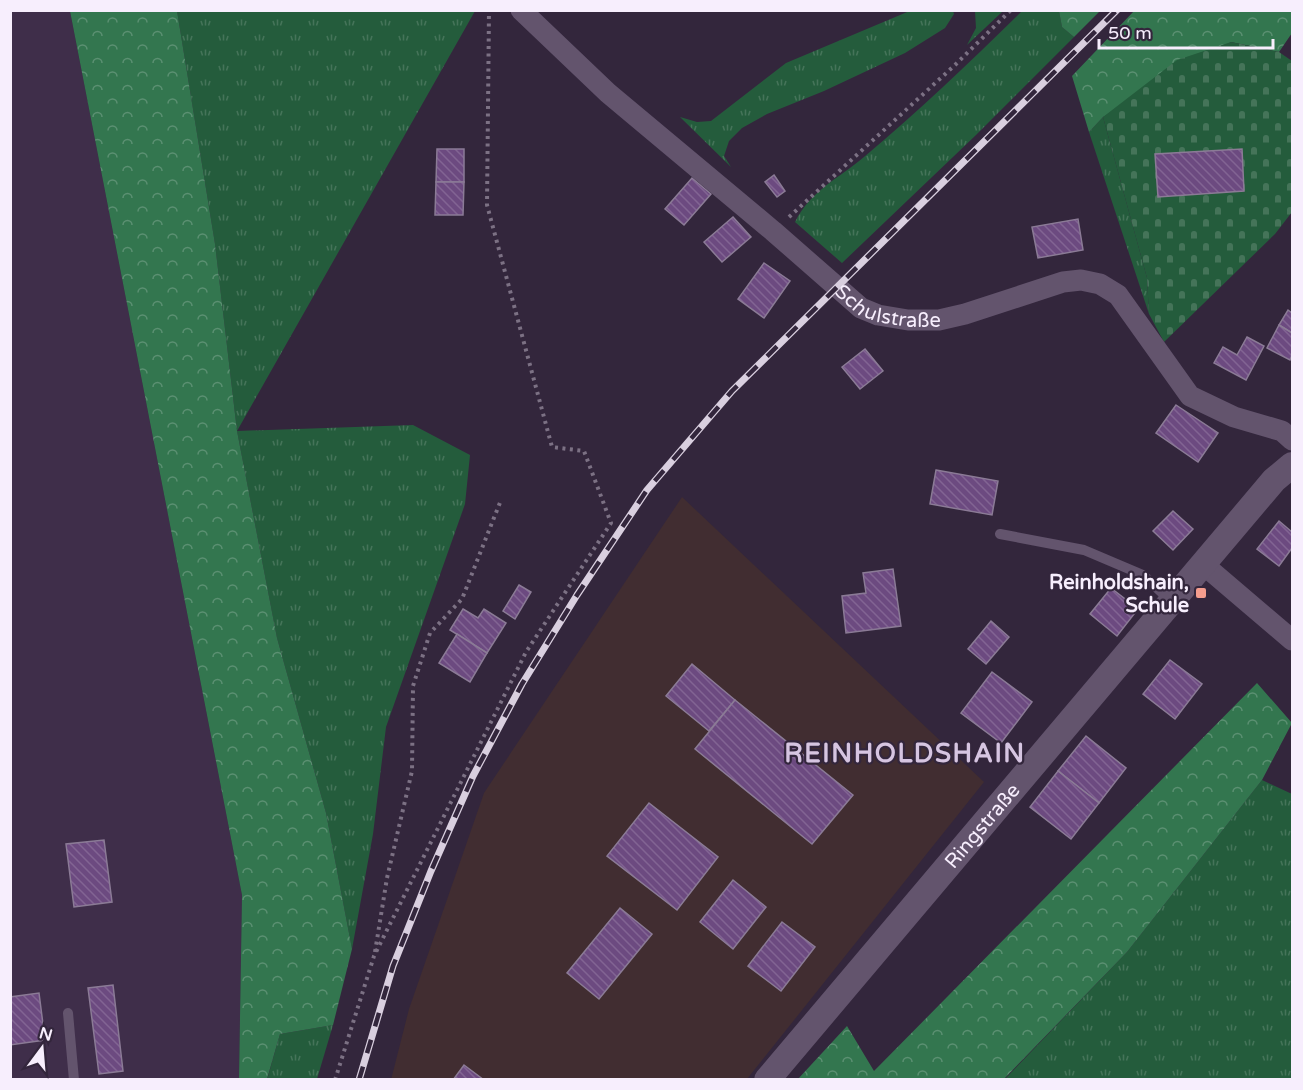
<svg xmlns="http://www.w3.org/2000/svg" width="1303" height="1090" viewBox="0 0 1303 1090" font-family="'Varela Round',sans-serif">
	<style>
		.commercial { fill: #412d31 }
		.built { fill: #3f2e4a }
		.grass { fill: url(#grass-tufts) }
		.forest { fill: url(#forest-crowns) }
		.cemetery { fill: url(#cemetery-stones) }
		.building { fill: url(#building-back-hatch); stroke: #8b7b96; stroke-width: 1.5 }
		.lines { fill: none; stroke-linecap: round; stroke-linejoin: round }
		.path { stroke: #7c7184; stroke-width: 4; stroke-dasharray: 3 4.5; stroke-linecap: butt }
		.service { stroke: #63546d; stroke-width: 10 }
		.minor { stroke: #63546d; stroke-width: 21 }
		.tertiary { stroke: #63546d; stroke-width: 26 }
		.rail-casing { stroke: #d9cfdf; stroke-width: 7 }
		.rail { stroke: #33263c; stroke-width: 4.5; stroke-dasharray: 14; stroke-linecap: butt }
		.poi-dot { fill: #f59d8e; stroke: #33263c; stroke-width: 2 }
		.labels { text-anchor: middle; stroke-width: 4.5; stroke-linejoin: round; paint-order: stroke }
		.street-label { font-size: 20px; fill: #f7eefd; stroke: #33263c }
		.poi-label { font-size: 20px; font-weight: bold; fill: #f7eefd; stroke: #33263c; text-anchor: end }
		.district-label { font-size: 26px; font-weight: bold; letter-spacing: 1.5px; fill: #d6c5e1; stroke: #33263c }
	</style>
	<defs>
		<pattern id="grass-tufts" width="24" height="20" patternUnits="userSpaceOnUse" patternTransform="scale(1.5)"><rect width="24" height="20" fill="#245c3c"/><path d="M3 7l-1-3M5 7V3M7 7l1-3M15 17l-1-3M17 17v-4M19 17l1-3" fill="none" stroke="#457459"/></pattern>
		<pattern id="forest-crowns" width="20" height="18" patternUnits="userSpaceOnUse" patternTransform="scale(1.5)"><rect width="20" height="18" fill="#33764f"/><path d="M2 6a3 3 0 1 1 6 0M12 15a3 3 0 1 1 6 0" fill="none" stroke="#5b9072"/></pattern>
		<pattern id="cemetery-stones" width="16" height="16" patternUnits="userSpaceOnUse" patternTransform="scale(1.5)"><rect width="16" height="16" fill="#245c3c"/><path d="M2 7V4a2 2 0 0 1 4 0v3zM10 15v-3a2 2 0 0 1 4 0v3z" fill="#457459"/></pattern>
		<pattern id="building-back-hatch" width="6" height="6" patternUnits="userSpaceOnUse" patternTransform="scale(1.5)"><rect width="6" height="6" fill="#6c4a80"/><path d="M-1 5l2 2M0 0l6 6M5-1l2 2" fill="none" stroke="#826493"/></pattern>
	</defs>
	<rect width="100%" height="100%" fill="#33263c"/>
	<!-- commercial -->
	<polygon class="commercial" points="682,497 984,782 747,1079 391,1080 409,1009 484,793"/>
	<!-- built -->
	<polygon class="built" points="10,11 70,11 242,895 239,1079 11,1079"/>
	<!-- grass -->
	<g class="grass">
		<polygon points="912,10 953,11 954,14 945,28 905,53 824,91 767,114 742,128 729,141 724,156 731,167 680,117 697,122 711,121 786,63"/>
		<polygon points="177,11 475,11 237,431 413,425 470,455 465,504 386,727 373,834 352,949 326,813 277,638 237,431 215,244"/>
		<polygon points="975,11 1003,11 967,45 976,28"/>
		<path d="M 1022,11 L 1059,11 L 1062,27 L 1074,37 L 976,135 L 842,263 L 795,222 C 811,190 838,179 864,157 C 919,111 971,61 1022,11 Z"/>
		<polygon points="1103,117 1147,278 1149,314 1089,132"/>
		<polygon points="1262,780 1292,794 1292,1079 1004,1080 1127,952"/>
		<polygon points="333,1025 317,1079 267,1080 280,1034"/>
	</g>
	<!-- forest -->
	<g class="forest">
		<polygon points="70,11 177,11 215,244 237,431 277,638 326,813 352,949 333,1025 280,1034 267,1079 239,1079 242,895"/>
		<polygon points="1059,11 1059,10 1100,11 1074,37 1062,27"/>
		<polygon points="1134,11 1292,11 1292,33 1279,52 1231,42 1103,117 1089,132 1072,76"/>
		<polygon points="1257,683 1292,723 1262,780 1127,952 1004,1079 798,1079 847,1026 874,1071"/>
	</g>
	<!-- cemetery -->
	<polygon class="cemetery" points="1231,42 1279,52 1292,61 1292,212 1275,234 1164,342 1149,314 1147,278 1103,117 1177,60"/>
	<!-- building -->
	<g class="building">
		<polygon points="437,149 464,149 464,182 436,182"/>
		<polygon points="1242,149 1244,191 1158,197 1155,154"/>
		<polygon points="774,175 785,191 777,197 765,182"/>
		<polygon points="692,178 711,194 684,225 665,209"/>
		<polygon points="436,182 464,182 463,215 435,215"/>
		<polygon points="733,217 751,237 722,262 704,242"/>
		<polygon points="1078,219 1083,250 1038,258 1032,227"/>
		<polygon points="764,263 790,281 764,318 738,299"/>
		<polygon points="1288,310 1292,313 1292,333 1279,325"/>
		<polygon points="1279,325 1292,333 1292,355 1290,360 1267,348"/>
		<polygon points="1247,337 1264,346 1246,380 1214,363 1223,347 1237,355"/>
		<polygon points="865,349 883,371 860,389 842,367"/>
		<polygon points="1176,405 1218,433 1198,462 1156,433"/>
		<polygon points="936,470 998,481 992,515 930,504"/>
		<polygon points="1173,511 1193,529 1173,550 1153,531"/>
		<polygon points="1279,521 1292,532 1292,548 1279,566 1257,549"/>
		<polygon points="893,569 901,626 846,633 842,596 866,593 863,573"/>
		<polygon points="519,585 531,592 515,619 503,611"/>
		<polygon points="1111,588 1138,609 1117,636 1090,614"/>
		<polygon points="463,609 478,618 484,609 506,623 487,653 450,630"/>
		<polygon points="991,621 1009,637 986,664 968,649"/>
		<polygon points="457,634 487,653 470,682 439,663"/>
		<polygon points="1170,660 1202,684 1175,719 1143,694"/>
		<polygon points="692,664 735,700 709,731 666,696"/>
		<polygon points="992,672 1032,702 1001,743 961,713"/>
		<polygon points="735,700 853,795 812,844 695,749"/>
		<polygon points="1086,736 1126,768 1099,803 1058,771"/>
		<polygon points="1058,771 1099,803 1071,839 1030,807"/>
		<polygon points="649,803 718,857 677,910 607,856"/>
		<polygon points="104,840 112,902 74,907 66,844"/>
		<polygon points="733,880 766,907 733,949 700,922"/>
		<polygon points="620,908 652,934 599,999 567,973"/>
		<polygon points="782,922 815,947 781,991 748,966"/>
		<polygon points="113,985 123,1071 99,1074 88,988"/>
		<polygon points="39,993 45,1040 10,1045 10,997"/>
		<polygon points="464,1065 484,1080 453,1080"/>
	</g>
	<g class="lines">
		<!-- path -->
		<g class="path">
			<polyline points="789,217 955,65 1011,10"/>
			<polyline points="375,952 387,878 412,771 413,686 430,633 462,599 501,500"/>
			<polyline points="335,1080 374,956 526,652 611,523 584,451 552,447 487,205 489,10"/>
		</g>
		<!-- service -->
		<g class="service">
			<polyline points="1000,534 1084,550 1143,575 1172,602"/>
			<polyline points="68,1013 74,1080"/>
		</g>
		<!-- minor -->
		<g class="minor">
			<path id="s1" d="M 521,10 L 608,93 L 773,231 L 861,308 L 878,315 L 908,320 L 939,320 L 965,314 L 1063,282 L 1081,280 L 1100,284 L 1118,295 L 1190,396 L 1234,417 L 1282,431 L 1292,440"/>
			<polyline points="1204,565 1292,640"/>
		</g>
		<!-- tertiary -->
		<path class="tertiary" id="s2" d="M 767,1080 L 1274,480 L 1292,465"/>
		<!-- rail casing -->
		<g class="rail-casing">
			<polyline id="rail" points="359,1080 393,966 431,871 473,776 522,684 577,595 647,490 732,391 1117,10"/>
		</g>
		<!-- rail -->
		<use href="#rail" class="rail"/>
	</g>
	<!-- markers -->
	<rect class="poi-dot" x="1195" y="587" width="12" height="12" rx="3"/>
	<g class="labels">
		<!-- street labels -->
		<g class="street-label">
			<text dy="7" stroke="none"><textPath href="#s1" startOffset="478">Schulstraße</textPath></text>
			<text dy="7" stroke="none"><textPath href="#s2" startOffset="333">Ringstraße</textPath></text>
		</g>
		<!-- poi labels -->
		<g class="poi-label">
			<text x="1189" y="589">Reinholdshain,<tspan x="1189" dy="23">Schule</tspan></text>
		</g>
		<!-- district labels -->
		<g class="district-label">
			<text x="905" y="762">REINHOLDSHAIN</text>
		</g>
	</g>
	<!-- border -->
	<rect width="1303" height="1090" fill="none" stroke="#f7eefd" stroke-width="24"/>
	<!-- north arrow -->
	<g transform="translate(42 1048) rotate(16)" stroke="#33263c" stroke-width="4.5" paint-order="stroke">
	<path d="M0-4.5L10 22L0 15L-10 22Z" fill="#f7eefd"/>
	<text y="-9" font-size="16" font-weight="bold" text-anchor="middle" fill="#f7eefd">N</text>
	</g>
	<!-- scale -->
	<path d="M1099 39v9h174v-9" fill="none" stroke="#f7eefd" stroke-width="3"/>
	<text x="1108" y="39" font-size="18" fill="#f7eefd" stroke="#33263c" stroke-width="4.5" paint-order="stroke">50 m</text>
</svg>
